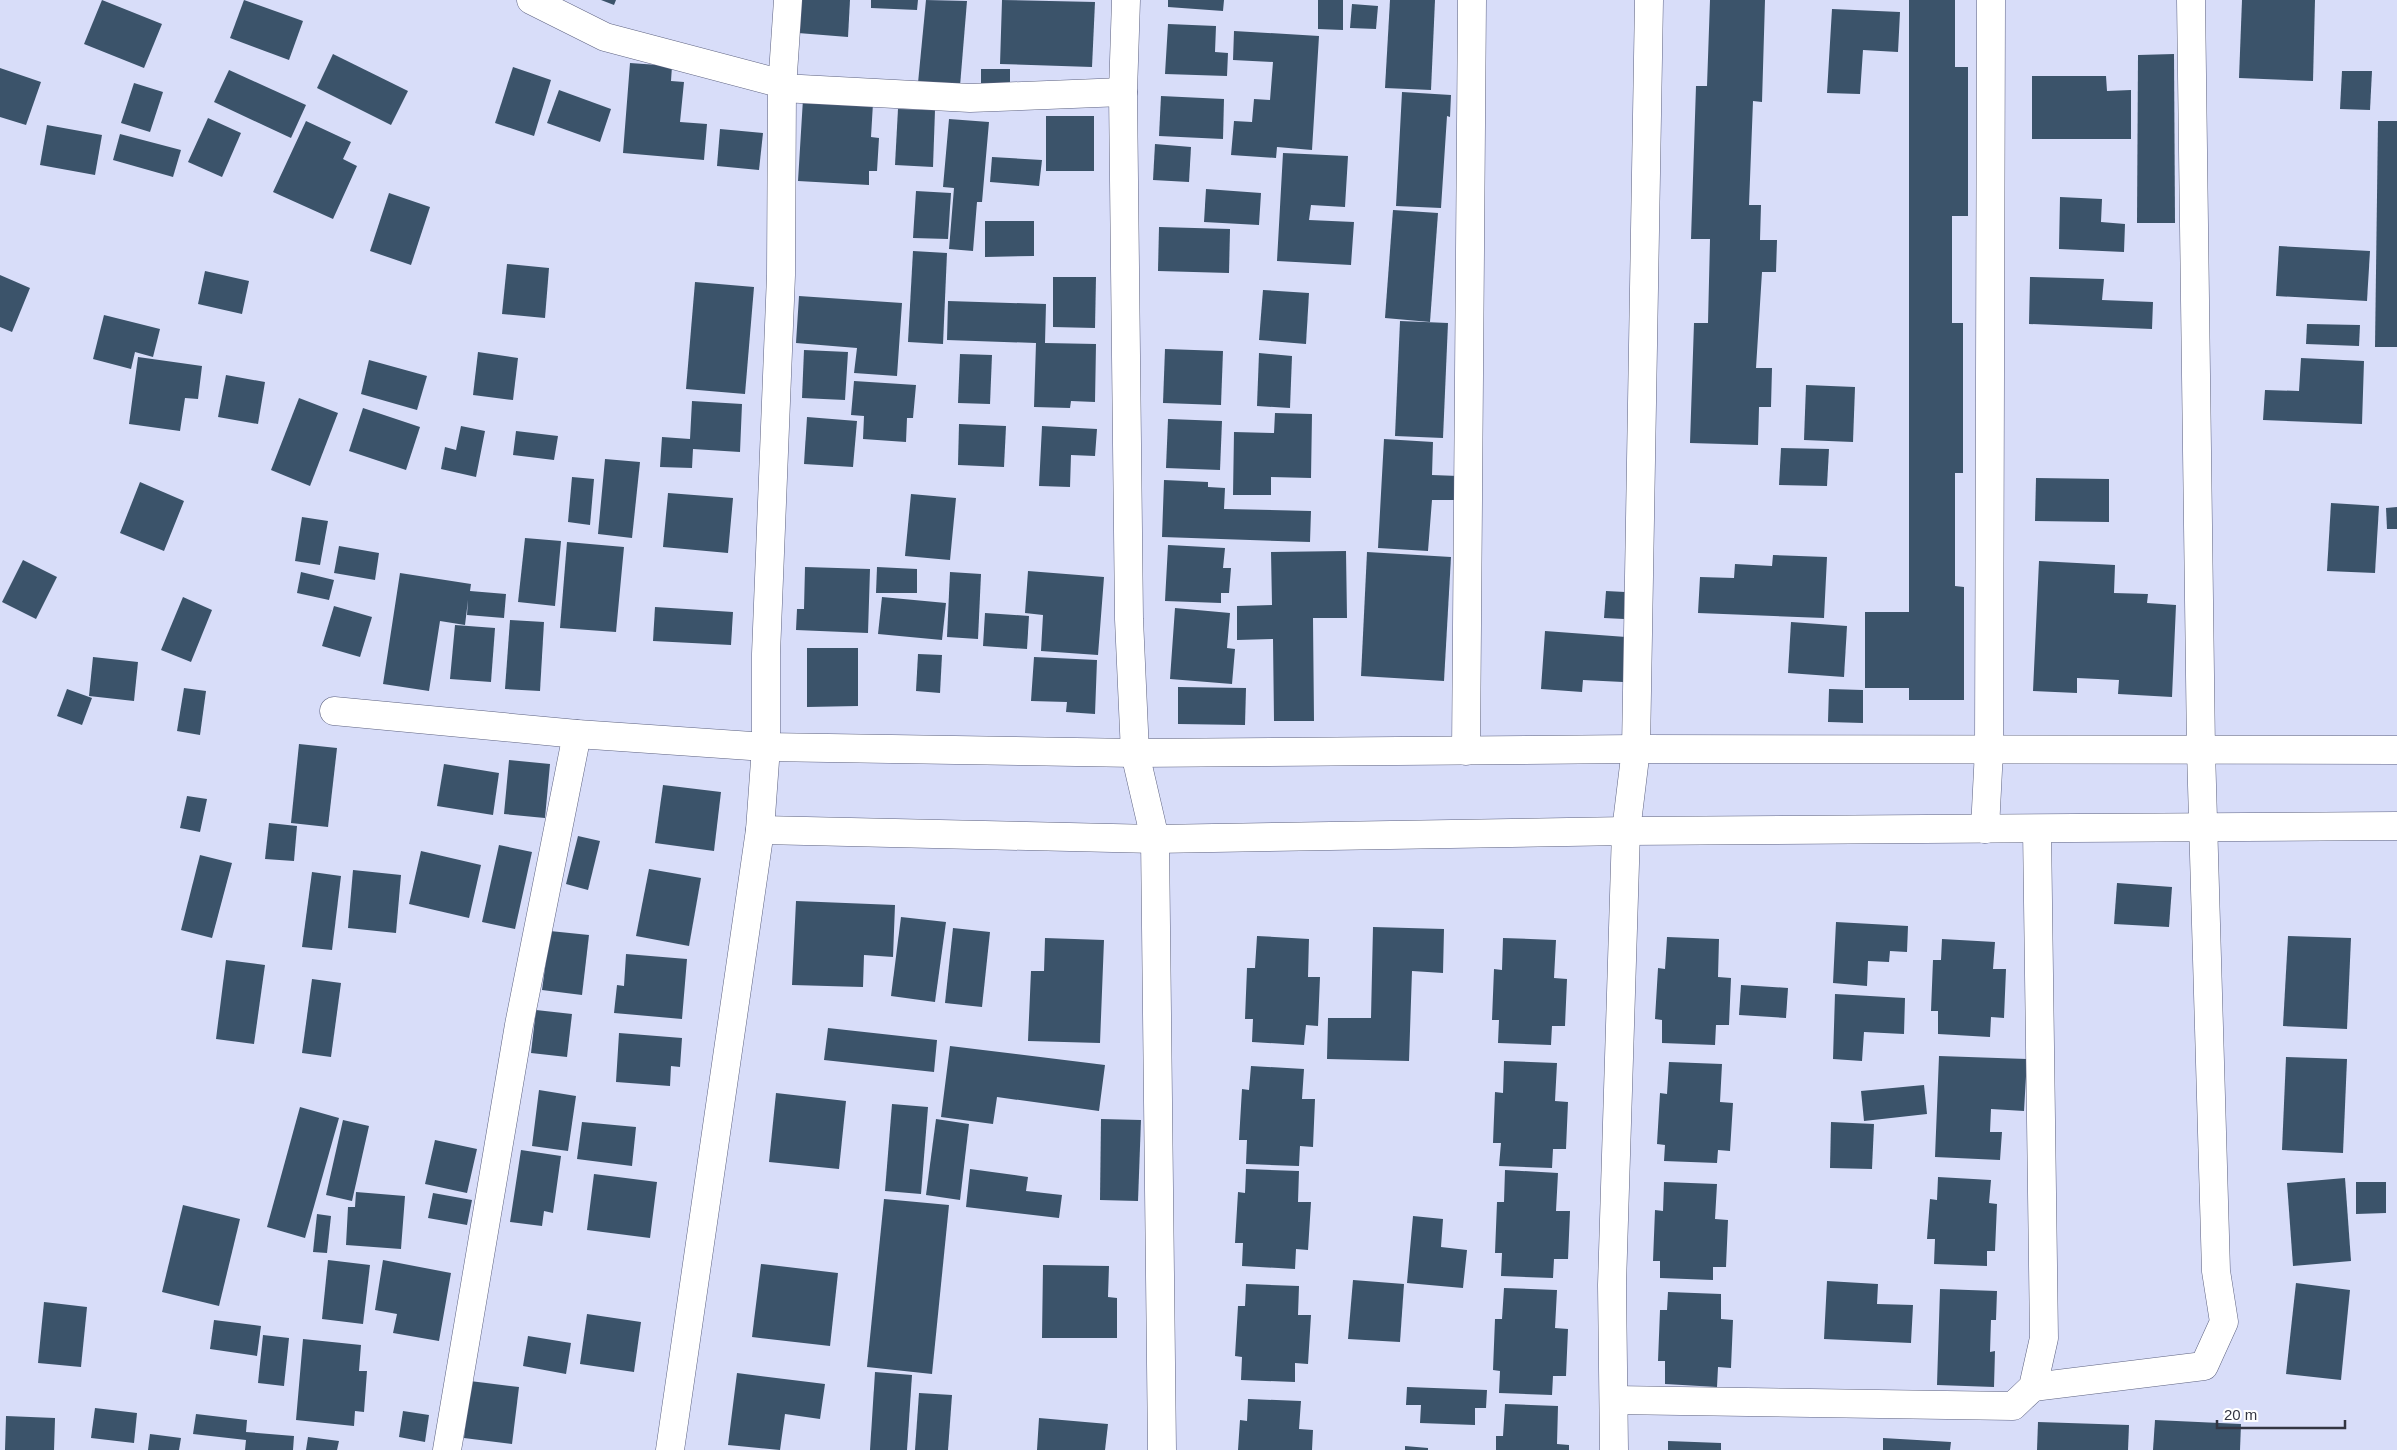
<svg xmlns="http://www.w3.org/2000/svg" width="2397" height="1450" viewBox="0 0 2397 1450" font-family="Arial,sans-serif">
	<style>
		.building { fill: #3b536a }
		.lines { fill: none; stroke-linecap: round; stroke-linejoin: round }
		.minor-casing { stroke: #5d6280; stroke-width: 29 }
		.minor { stroke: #fff; stroke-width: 28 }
	</style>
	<rect width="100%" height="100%" fill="#d8ddf9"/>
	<!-- building -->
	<g class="building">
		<polygon points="102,0 162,24 144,68 84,44"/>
		<polygon points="244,0 303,21 289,60 230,38"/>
		<polygon points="601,0 616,0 614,5"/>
		<polygon points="801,0 850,0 848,37 798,33"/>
		<polygon points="871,0 918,0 917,10 871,8"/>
		<polygon points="926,0 967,1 960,86 918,83"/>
		<polygon points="1002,0 1095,2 1092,67 1000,64"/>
		<polygon points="1168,0 1224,0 1223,11 1168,7"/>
		<polygon points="1318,0 1343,0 1343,30 1318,29"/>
		<polygon points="1390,0 1435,0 1431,90 1385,88"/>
		<polygon points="1710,0 1765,0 1762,102 1753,101 1749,205 1761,205 1760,240 1777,240 1776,272 1762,272 1756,368 1772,368 1771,407 1759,407 1758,445 1690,443 1694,323 1708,323 1710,239 1691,239 1696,86 1707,86"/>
		<polygon points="1909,0 1955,0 1955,67 1968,67 1968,216 1952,216 1952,323 1963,323 1963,473 1955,473 1955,586 1964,587 1964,700 1909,700 1909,688 1865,688 1865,612 1909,612"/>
		<polygon points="2242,0 2315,0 2313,81 2239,78"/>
		<polygon points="1352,4 1378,6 1376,29 1350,28"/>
		<polygon points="1832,9 1900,12 1898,52 1863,50 1860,94 1827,93"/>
		<polygon points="1168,24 1216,26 1215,52 1228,53 1227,76 1165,74"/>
		<polygon points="1234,31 1319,36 1312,150 1277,147 1276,158 1231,155 1234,121 1252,122 1254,99 1270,100 1273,62 1233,60"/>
		<polygon points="333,54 408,91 391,125 317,88"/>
		<polygon points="2174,54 2175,223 2137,223 2138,55"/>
		<polygon points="630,63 672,66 671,81 684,82 680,122 707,124 704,160 623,153"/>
		<polygon points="513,67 551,80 534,136 495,123"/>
		<polygon points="0,68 41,82 26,125 0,117"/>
		<rect x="981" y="69" width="29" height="16"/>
		<polygon points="229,70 306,105 291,138 214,102"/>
		<polygon points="2342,71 2372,71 2370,110 2340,109"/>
		<polygon points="2032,76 2106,76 2107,91 2131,90 2131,139 2032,139"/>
		<polygon points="134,83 163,92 150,132 121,123"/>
		<polygon points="559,90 611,109 600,142 547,123"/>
		<polygon points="1402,92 1451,95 1450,117 1447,116 1441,208 1396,206"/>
		<polygon points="1161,96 1224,99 1223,139 1159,136"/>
		<polygon points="803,99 873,103 871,137 879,138 877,171 869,171 869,185 798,181"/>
		<polygon points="898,109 935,110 933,167 895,165"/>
		<rect x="1046" y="116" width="48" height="55"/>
		<polygon points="208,118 241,133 222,177 188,162"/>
		<polygon points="949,119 989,122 982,202 977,202 973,251 949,249 954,188 943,187"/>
		<polygon points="306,121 351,142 343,159 357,166 333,219 273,192"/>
		<polygon points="2378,121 2397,121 2397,347 2375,347"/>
		<polygon points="47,125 102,135 95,175 40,165"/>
		<polygon points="720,129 763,133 759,170 717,166"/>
		<polygon points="120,134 181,150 173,177 113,160"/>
		<polygon points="1155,144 1191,147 1189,182 1153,180"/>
		<polygon points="1283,153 1348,156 1345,207 1311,205 1309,220 1354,222 1351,265 1277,261"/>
		<polygon points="992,157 1042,160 1039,186 990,182"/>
		<polygon points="1206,189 1261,193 1259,225 1204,222"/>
		<polygon points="916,191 951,193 948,239 913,238"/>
		<polygon points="389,193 430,207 411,265 370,251"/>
		<polygon points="2060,197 2102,199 2101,222 2125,224 2124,252 2059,249"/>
		<polygon points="1393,210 1438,213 1430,322 1385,318"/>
		<polygon points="985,221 1034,221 1034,256 985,257"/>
		<polygon points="1159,227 1230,229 1229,273 1158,271"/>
		<polygon points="2279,246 2370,251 2367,301 2276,296"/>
		<polygon points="913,251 947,253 943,344 908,342"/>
		<polygon points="507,264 549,268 545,318 502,314"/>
		<polygon points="205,271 249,281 242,314 198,304"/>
		<polygon points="0,275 30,288 12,332 0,327"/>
		<polygon points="1053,277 1096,277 1095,328 1053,327"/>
		<polygon points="2030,277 2104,279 2102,300 2153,302 2152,329 2029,324"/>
		<polygon points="695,282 754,287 745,394 686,389"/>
		<polygon points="1263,290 1309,293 1306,344 1259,340"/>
		<polygon points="799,296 902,303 897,376 854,373 857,348 796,343"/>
		<polygon points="948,301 1046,304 1045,343 1096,344 1095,402 1071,401 1070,408 1034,407 1036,343 947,340"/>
		<polygon points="104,315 160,329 153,357 135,352 131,369 93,359"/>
		<polygon points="1400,321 1448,323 1443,438 1395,436"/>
		<polygon points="2307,324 2360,325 2359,346 2306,344"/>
		<polygon points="1165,349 1223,351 1221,405 1163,403"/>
		<polygon points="804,350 848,352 845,400 802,398"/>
		<polygon points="478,352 518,358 513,400 473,395"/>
		<polygon points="1259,353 1292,356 1290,408 1257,406"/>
		<polygon points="960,354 992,355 990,404 958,403"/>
		<polygon points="138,357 202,366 198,399 185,398 180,431 129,424"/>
		<polygon points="2301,358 2364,361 2362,424 2263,420 2265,390 2299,391"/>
		<polygon points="369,360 427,376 417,410 361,394"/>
		<polygon points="226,375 265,382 258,424 218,417"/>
		<polygon points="854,381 916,385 913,418 907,418 906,442 863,439 864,416 851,415"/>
		<polygon points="1806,385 1855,387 1853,442 1804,440"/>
		<polygon points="299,398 338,413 310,486 271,470"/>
		<polygon points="692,401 742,404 740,452 693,449 692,468 660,467 662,437 690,439"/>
		<polygon points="363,408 420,427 406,470 349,451"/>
		<polygon points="1275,413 1312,414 1311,478 1271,477 1271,495 1233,495 1234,432 1274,433"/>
		<polygon points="807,417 857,421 853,467 804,464"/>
		<polygon points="1168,419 1222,421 1220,470 1166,468"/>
		<polygon points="959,424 1006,426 1004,467 958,465"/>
		<polygon points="461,426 485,431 476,477 441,469 445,447 456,450"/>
		<polygon points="1042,426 1097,429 1095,456 1071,455 1070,487 1039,486"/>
		<polygon points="516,431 558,436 554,460 513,455"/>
		<polygon points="1384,439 1433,442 1432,475 1458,476 1456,500 1432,500 1428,551 1378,548"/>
		<polygon points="1781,448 1829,449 1827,486 1779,485"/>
		<polygon points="605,459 640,462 632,538 598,534"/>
		<polygon points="572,477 594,479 590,525 568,522"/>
		<polygon points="2036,478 2109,479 2109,522 2035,521"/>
		<polygon points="1164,480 1208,482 1208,487 1225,488 1224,509 1311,511 1310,542 1162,537"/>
		<polygon points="140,482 184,501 164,551 120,533"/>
		<polygon points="668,493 733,498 728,553 663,547"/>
		<polygon points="911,494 956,498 950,560 905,556"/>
		<polygon points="2331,503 2379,506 2375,573 2327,571"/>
		<polygon points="2397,507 2397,529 2387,529 2386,508"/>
		<polygon points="302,517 328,521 320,565 295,561"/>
		<polygon points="525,538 561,541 555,606 518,602"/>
		<polygon points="567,542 624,547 616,632 560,628"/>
		<polygon points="1168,545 1225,548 1223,568 1231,568 1229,593 1221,593 1221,603 1165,601"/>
		<polygon points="339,546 379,553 375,580 334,573"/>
		<polygon points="1346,551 1347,618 1313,618 1314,721 1274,721 1273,639 1237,640 1237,606 1272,605 1271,552"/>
		<polygon points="1367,552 1451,557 1444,681 1361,676"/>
		<polygon points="1773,555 1827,557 1824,618 1698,613 1700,577 1734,578 1735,564 1772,566"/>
		<polygon points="23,560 57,577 36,619 2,602"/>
		<polygon points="2039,561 2115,565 2114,593 2148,594 2147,603 2176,605 2172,697 2118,694 2119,680 2077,678 2077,693 2033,691"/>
		<polygon points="805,567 870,569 868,633 796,630 797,609 804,609"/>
		<polygon points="877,567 917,569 917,593 876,593"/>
		<polygon points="1028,571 1104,577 1098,655 1041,651 1043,615 1025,613"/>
		<polygon points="301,572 334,580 329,600 297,593"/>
		<polygon points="950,572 981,574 978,639 947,637"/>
		<polygon points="400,573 471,584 470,591 506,594 504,618 467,615 468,600 465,625 440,621 429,691 383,684"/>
		<polygon points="1606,591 1625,592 1624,619 1604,618"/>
		<polygon points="183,597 212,610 191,662 161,650"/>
		<polygon points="882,597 946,603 942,640 878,634"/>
		<polygon points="334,606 372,617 360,657 322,646"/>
		<polygon points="655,607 733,612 731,645 653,641"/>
		<polygon points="1175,608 1230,613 1227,648 1235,649 1232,684 1170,679"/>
		<polygon points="985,613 1029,616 1027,649 983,646"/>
		<polygon points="510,620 544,622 540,691 505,689"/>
		<polygon points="1791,622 1847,626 1844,677 1788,673"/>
		<polygon points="455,625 495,628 491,682 450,679"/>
		<polygon points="1545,631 1626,637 1623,682 1583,680 1582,692 1541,689"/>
		<polygon points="807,648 858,648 858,706 807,707"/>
		<polygon points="918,654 942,655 940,693 916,691"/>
		<polygon points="93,657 138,662 134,701 89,696"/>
		<polygon points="1034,657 1097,660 1095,714 1066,712 1067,702 1031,701"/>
		<polygon points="1178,687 1246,688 1245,725 1178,724"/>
		<polygon points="184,688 206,691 200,735 177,731"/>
		<polygon points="67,689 92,698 82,725 57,716"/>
		<polygon points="1829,689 1863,690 1863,723 1828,722"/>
		<polygon points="299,744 337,748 328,827 291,823"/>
		<polygon points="509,760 550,764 545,818 504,814"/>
		<polygon points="444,764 499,773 493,815 437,806"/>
		<polygon points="663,785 721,792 714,851 655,843"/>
		<polygon points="187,796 207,799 200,832 180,828"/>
		<polygon points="269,823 297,826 294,861 265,859"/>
		<polygon points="578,836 600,841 588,890 566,884"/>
		<polygon points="499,845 532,852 515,929 482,922"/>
		<polygon points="421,851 481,865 469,918 409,904"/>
		<polygon points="200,855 232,863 212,938 181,930"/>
		<polygon points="649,869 701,878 689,946 636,936"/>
		<polygon points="353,870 401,875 396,933 348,928"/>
		<polygon points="312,872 341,876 332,950 302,947"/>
		<polygon points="2117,883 2172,887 2169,927 2114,924"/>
		<polygon points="796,901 895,905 893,957 864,955 863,987 792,985"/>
		<polygon points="901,917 946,922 935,1002 891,996"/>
		<polygon points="1836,922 1908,926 1907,952 1890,951 1889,962 1868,961 1867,986 1833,983"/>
		<polygon points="1373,927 1444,929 1443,973 1412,971 1409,1061 1327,1059 1328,1018 1371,1018"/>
		<polygon points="953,928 990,932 982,1007 945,1003"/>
		<polygon points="550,931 589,935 582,995 542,990"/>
		<polygon points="1257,936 1309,939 1308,977 1320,977 1318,1026 1306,1025 1304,1045 1252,1042 1253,1019 1245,1019 1247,968 1255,968"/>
		<polygon points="2288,936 2351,938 2347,1029 2283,1026"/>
		<polygon points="1667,937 1719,939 1718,977 1731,978 1729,1025 1716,1025 1715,1045 1662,1043 1662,1020 1655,1019 1658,968 1665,969"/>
		<polygon points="1045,938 1104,940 1100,1043 1028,1041 1031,971 1044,971"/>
		<polygon points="1503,938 1556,940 1554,978 1567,979 1565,1026 1552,1026 1551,1045 1498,1043 1499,1020 1492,1020 1494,969 1502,970"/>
		<polygon points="1942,939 1995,942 1993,969 2006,969 2004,1018 1991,1017 1990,1037 1938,1034 1938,1011 1931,1011 1933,960 1941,960"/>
		<polygon points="626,954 687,959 682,1019 614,1013 617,985 624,986"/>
		<polygon points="226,960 265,965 254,1044 216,1039"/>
		<polygon points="312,979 341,983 331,1057 302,1053"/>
		<polygon points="1741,985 1788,988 1786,1018 1739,1015"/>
		<polygon points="1835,994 1905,998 1904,1034 1864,1032 1862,1061 1833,1059"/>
		<polygon points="536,1010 572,1014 567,1057 531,1053"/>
		<polygon points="828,1028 937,1040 934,1072 824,1060"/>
		<polygon points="619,1033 682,1038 680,1067 671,1066 670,1086 616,1082"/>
		<polygon points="950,1046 1105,1065 1099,1111 997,1097 993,1124 941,1117"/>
		<polygon points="1939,1056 2027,1059 2024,1111 1991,1109 1990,1132 2002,1132 2000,1160 1935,1157"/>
		<polygon points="2286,1057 2347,1059 2343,1153 2282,1150"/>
		<polygon points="1504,1061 1557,1063 1555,1101 1568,1102 1566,1149 1553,1149 1552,1168 1499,1166 1501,1143 1493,1143 1495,1092 1503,1093"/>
		<polygon points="1669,1062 1722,1064 1720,1102 1733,1103 1730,1151 1718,1150 1717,1163 1664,1161 1665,1145 1657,1144 1660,1093 1667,1094"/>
		<polygon points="1251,1066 1304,1069 1302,1099 1315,1099 1313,1147 1300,1146 1299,1166 1246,1164 1247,1140 1239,1140 1242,1089 1249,1090"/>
		<polygon points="1924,1085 1927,1114 1864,1121 1861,1091"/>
		<polygon points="539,1090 576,1096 568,1151 532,1146"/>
		<polygon points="776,1093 846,1101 839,1169 769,1162"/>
		<polygon points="892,1104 928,1107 921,1194 885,1191"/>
		<polygon points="300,1107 339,1118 305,1238 267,1227"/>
		<polygon points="936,1119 969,1124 960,1200 926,1195"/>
		<polygon points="1101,1119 1141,1120 1138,1201 1100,1200"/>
		<polygon points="343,1120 369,1126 352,1201 326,1195"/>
		<polygon points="582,1122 636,1127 632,1166 577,1159"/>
		<polygon points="1831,1122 1874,1124 1872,1169 1830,1168"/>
		<polygon points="435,1140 477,1149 467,1193 425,1184"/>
		<polygon points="521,1150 561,1156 553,1213 544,1211 542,1226 510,1222"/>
		<polygon points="970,1169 1028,1177 1026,1191 1062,1195 1059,1218 966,1207"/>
		<polygon points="1246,1169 1299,1171 1298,1202 1311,1202 1308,1250 1296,1249 1295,1269 1242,1266 1243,1243 1235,1243 1238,1192 1245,1193"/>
		<polygon points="1505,1170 1558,1173 1556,1211 1570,1211 1568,1259 1554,1259 1553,1278 1501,1276 1502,1253 1495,1253 1497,1202 1504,1202"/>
		<polygon points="594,1174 657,1182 650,1238 587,1230"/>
		<polygon points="1938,1177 1991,1180 1989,1203 1997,1204 1995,1251 1987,1251 1987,1266 1934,1264 1935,1239 1927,1239 1930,1199 1937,1200"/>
		<polygon points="2345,1178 2351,1261 2293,1266 2287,1183"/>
		<polygon points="1664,1182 1717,1184 1715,1219 1728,1220 1726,1267 1713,1267 1713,1280 1660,1278 1660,1261 1653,1261 1655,1210 1663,1211"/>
		<polygon points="2356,1182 2386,1182 2386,1213 2356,1214"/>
		<polygon points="356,1192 405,1196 401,1249 346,1245 348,1207 355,1207"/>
		<polygon points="433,1193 472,1200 467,1225 428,1218"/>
		<polygon points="884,1199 949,1205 932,1374 867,1367"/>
		<polygon points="183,1205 240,1219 219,1306 162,1292"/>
		<polygon points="317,1214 331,1216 327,1253 313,1252"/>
		<polygon points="1413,1216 1443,1219 1441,1247 1467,1250 1463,1288 1407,1283"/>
		<polygon points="328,1260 370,1265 363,1324 322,1319"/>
		<polygon points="383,1260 451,1273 439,1341 393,1333 397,1314 375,1310"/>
		<polygon points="761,1264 838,1273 830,1346 752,1337"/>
		<polygon points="1043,1265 1109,1266 1108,1297 1117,1298 1117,1338 1042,1338"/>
		<polygon points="1353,1280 1404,1284 1400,1342 1348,1339"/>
		<polygon points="1827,1281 1878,1284 1877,1304 1913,1305 1911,1343 1824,1339"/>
		<polygon points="2296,1283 2350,1290 2341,1380 2286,1374"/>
		<polygon points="1246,1284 1299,1286 1298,1315 1311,1315 1308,1364 1295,1363 1295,1382 1241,1380 1242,1357 1235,1356 1238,1306 1245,1306"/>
		<polygon points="1504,1288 1557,1290 1555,1328 1568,1329 1566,1376 1553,1376 1552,1395 1499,1393 1500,1371 1493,1370 1495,1319 1502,1319"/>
		<polygon points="1940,1289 1997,1291 1996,1320 1991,1320 1990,1352 1995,1351 1994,1387 1937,1385"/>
		<polygon points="1668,1292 1721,1294 1721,1319 1733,1320 1731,1368 1718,1367 1717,1387 1665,1384 1665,1361 1658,1361 1660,1310 1667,1310"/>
		<polygon points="44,1302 87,1307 81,1367 38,1363"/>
		<polygon points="587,1314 641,1322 634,1372 580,1364"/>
		<polygon points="214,1320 261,1326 257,1356 210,1349"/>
		<polygon points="263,1335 289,1338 284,1386 258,1383"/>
		<polygon points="528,1336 571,1343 566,1374 523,1366"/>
		<polygon points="303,1339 361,1345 359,1371 367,1371 364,1412 355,1411 354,1426 296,1420"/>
		<polygon points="875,1372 912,1375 907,1450 870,1450"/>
		<polygon points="737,1373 825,1384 820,1419 785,1414 780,1450 728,1445"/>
		<polygon points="470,1381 519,1387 512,1444 464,1438"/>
		<polygon points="1407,1387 1487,1390 1486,1408 1475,1408 1475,1425 1420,1423 1421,1405 1406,1405"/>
		<polygon points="919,1393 952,1395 948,1450 915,1450"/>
		<polygon points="1248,1399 1301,1401 1299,1429 1313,1430 1312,1450 1238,1450 1240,1420 1247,1421"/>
		<polygon points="1505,1404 1558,1406 1557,1444 1569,1445 1569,1450 1496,1450 1496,1436 1503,1436"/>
		<polygon points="95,1408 137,1413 134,1443 91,1438"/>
		<polygon points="403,1411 429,1415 425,1442 399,1437"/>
		<polygon points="196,1414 247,1420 246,1432 294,1436 293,1450 245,1450 246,1440 193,1434"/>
		<polygon points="6,1416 55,1418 54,1450 5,1450"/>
		<polygon points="1039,1418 1108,1424 1105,1450 1037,1450"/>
		<polygon points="2155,1420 2241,1424 2240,1450 2153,1450"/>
		<polygon points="2038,1422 2129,1425 2128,1450 2037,1450"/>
		<polygon points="150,1434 181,1438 179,1450 148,1450"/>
		<polygon points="308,1437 339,1441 337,1450 306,1450"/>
		<polygon points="1883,1438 1951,1442 1950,1450 1883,1450"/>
		<polygon points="1668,1441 1721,1443 1721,1450 1668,1450"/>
		<polygon points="1405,1446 1428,1448 1428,1450 1405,1450"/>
	</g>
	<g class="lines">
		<!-- minor casing -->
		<g class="minor-casing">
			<g id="minor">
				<polyline points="531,0 605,37 783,84"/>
				<polyline points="1126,0 1123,92 1129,619 1135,753 1155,839 1162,1450"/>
				<polyline points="782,88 970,98 1123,92"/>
				<polyline points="334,711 577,734 766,747 1135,753 1636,749 2397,750"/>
				<polyline points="1466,751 1472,0"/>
				<polyline points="1985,829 1989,750 1991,0"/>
				<polyline points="760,830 1155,839 1626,831 2397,826"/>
				<polyline points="2033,1387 2204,1366 2224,1322 2216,1271 2201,750 2191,0"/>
				<polyline points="1614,1400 2013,1406 2033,1387 2044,1338 2037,829"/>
				<polyline points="447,1450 519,1025 577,734"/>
				<polyline points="670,1450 760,830 766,747 766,654 781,275 782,88 788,0"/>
				<polyline points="1614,1450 1612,1285 1626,831 1636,749 1649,0"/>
			</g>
		</g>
		<!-- minor -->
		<use href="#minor" class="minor"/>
	</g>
	<!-- scale -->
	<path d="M2217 1420v8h128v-8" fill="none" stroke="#333542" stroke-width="2.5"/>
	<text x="2224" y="1420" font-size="15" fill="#333542" stroke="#ffffff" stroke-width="4" paint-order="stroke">20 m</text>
</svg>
